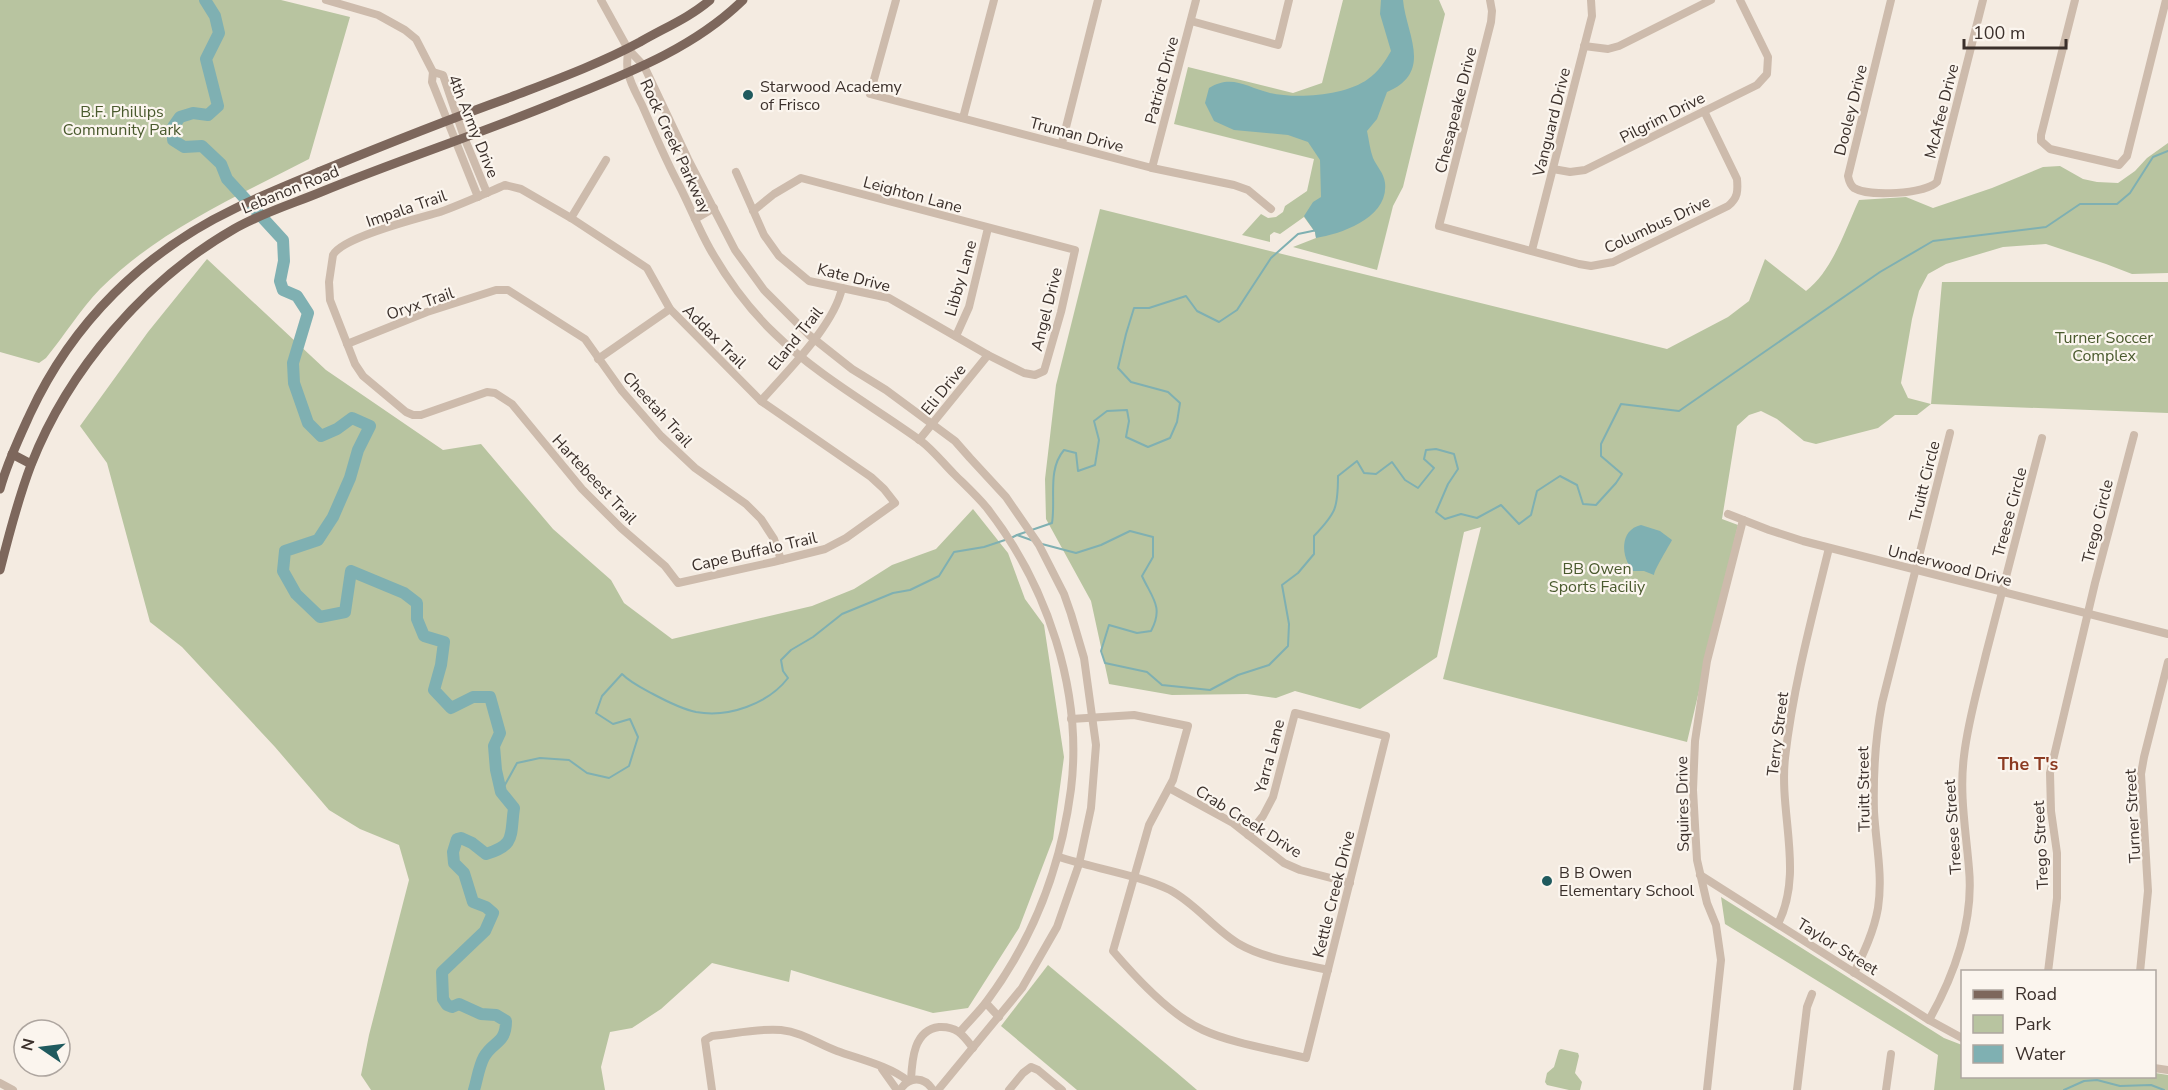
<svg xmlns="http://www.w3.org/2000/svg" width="2168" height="1090" viewBox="0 0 2168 1090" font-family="'Nunito Sans',sans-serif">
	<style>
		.green { fill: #b8c4a0 }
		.water { fill: #7fb0b2 }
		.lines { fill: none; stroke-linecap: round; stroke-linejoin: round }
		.stream { stroke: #7fb0b2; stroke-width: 2 }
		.river { stroke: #7fb0b2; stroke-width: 12 }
		.minor { stroke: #cdbbac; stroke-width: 8 }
		.major { stroke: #7d675c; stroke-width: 9 }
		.poi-dot { fill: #1f5a5e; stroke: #fbf5ee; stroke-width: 2 }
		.labels { text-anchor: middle; stroke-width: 4.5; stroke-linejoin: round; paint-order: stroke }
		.street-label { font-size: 16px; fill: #3b302b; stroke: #fbf5ee }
		.poi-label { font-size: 16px; fill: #3b302b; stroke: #fbf5ee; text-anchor: start }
		.park-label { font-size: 16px; fill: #4a5a2e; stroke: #fbf5ee }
		.neighbourhood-label { font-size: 18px; font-weight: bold; fill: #8c3b22; stroke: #fbf5ee }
	</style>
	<rect width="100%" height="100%" fill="#f4ebe1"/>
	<!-- green -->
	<g class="green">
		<path d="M 0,0 L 281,0 L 350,17 L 309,159 C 236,197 159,230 100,289 C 80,310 64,336 46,358 L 39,363 L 0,352 Z"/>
		<polygon points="1343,0 1439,0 1445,14 1403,187 1393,206 1377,270 1293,247 1316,238 1315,232 1304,217 1280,234 1274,232 1270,235 1270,242 1242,235 1261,214 1268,218 1276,217 1283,212 1285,206 1307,191 1314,159 1174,124 1188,67 1293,93 1322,83"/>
		<path d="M 2168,143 L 2168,273 L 2132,274 L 2106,264 L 2046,244 L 2003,247 L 1946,264 L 1928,274 L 1919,291 L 1912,319 L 1901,383 L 1908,398 L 1931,404 L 1942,282 L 2168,282 L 2168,413 L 1931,404 L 1917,415 L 1895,415 L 1878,428 L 1816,444 L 1804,441 L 1777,419 L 1761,411 L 1749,415 L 1737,426 L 1722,519 L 1738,525 L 1687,742 L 1443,679 L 1481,527 L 1464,532 L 1437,657 L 1360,709 L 1295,691 L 1276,698 L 1247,694 L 1172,695 L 1109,684 L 1091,601 L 1046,519 L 1045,479 L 1056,385 L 1100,209 L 1667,349 L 1728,317 L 1749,301 L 1765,259 L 1806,291 C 1833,270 1845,230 1859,200 L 1906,197 L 1933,208 L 1992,188 L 2043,167 L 2060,166 L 2083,179 L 2097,182 L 2118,183 L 2135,171 L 2147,158 Z"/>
		<polygon points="207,259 326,370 443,450 481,444 553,529 611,580 624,603 672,639 812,606 854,589 892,565 936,549 973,509 1008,553 1025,599 1044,625 1064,757 1053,839 1019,928 968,1008 933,1013 791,970 789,982 712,963 661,1009 632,1028 610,1032 601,1067 605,1090 371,1090 361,1075 369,1035 409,880 399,845 360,829 329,810 275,747 182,647 150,622 107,463 80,426 148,332"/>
		<polygon points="1721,897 1944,1038 1962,1045 1962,1076 2154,1076 2155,1073 2168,1075 2168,1090 1934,1090 1938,1055 1725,924"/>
		<polygon points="1048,965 1176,1072 1197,1090 1077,1090 1001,1026"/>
		<polygon points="1561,1049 1578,1053 1579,1056 1575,1073 1582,1082 1580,1090 1569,1090 1547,1085 1545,1082 1547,1073 1554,1067 1559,1050"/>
	</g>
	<!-- water -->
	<g class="water">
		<path d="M 1381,0 L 1403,0 C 1406,34 1434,72 1387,92 L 1377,119 L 1367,131 C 1369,140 1370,150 1373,158 C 1377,167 1384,173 1385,183 C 1389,218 1341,234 1316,238 L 1315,232 L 1304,216 L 1313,202 L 1321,197 L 1320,160 L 1308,142 L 1288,135 L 1234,130 L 1214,121 L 1205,103 L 1209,88 C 1232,74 1246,87 1270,93 C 1297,99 1345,96 1368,79 C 1378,72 1385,62 1391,51 L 1380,14 Z"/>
		<path d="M 1641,525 L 1660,531 L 1672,540 C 1668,548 1655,568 1654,575 L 1644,571 L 1633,571 C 1621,557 1619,530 1641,525 Z"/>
	</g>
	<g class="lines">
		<!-- stream -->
		<g class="stream">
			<path d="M 1017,535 L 1052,523 C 1056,499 1047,470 1064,450 L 1076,453 L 1078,471 L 1095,465 L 1099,440 L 1094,421 L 1107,411 L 1127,410 L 1129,421 L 1126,437 L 1148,447 L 1170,438 L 1177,422 L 1180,403 L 1168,392 L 1131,382 L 1118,368 L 1126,334 L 1134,308 L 1149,308 L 1186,296 L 1197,311 L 1219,322 L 1237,310 L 1271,258 L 1298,234 L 1317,230"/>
			<polyline points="1011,538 1017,535 1034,541"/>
			<path d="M 1042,544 L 1076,553 L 1101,545 L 1130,531 L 1153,537 L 1153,557 L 1142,576 C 1152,598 1164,607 1151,631 L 1137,633 L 1109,625 L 1101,651 L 1105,663 L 1147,672 L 1162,685 L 1210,690 L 1238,675 L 1269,665 L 1288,646 L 1289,624 L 1282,585 L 1298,573 L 1314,554 L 1314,536 C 1336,513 1338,508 1338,476 L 1357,461 L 1364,473 L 1376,474 L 1392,462 L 1405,480 L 1418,488 L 1434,468 L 1424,459 L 1426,450 L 1436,449 L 1454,454 L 1458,469 L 1448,484 L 1436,512 L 1445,519 L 1461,514 L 1477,518 L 1501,505 L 1519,524 L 1531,515 L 1537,491 L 1560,476 L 1577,485 L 1583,504 L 1596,505 L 1616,483 L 1622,474 L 1601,456 L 1601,444 L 1621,404 L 1679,411 L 1880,272 L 1933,241 L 2046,227 L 2080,204 L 2117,204 L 2130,193 L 2153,157 L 2168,151"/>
			<path d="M 501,792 L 517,763 L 540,758 L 569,760 L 587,773 L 609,778 L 629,766 L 638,737 L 630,719 L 613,724 L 596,713 L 602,696 L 622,674 C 631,683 642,688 653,694 C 666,701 682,709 696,712 C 728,718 768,704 788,678 L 783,671 L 781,660 L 791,650 L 813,637 L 842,614 L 893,593 L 910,590 L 939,576 L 954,552 L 984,547 L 1005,540"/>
			<polyline points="2064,1090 2084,1081 2097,1080 2120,1086 2151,1085 2164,1090"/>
		</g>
		<!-- river -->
		<path class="river" d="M 205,0 L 215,16 L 219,33 L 206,59 L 218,106 L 208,115 L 193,113 L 180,117 L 173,127 L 173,140 L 184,147 L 202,146 L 221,164 L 227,179 L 283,240 L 284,261 L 280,281 L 283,290 L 297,296 L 308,313 L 293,363 L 294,383 L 308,423 L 321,436 L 337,429 L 352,418 L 370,426 L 358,450 L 350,478 L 333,517 L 318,540 L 285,551 L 283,571 L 296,594 L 320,617 L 345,612 L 351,571 L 404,593 L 417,603 L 417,619 L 424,636 L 444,642 L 441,665 L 434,690 L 451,708 L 473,697 L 490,697 L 500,733 L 494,746 L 496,770 L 501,792 L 514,808 C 510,836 516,845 486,854 L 472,843 L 461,838 L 457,839 L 453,852 L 454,863 L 464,873 L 473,902 L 486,907 L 493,913 L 485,931 L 442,972 L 443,999 L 447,1005 L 452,1007 L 459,1004 L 481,1014 L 496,1015 L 506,1021 C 506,1044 493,1041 484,1057 C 479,1066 477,1080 474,1090"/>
		<!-- minor -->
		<g class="minor">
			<polyline points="326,0 378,15 405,30 416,39 433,72 432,82 478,197"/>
			<polyline points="601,0 628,49 644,66 688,159 735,250 764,290 809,335 852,369 886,390 955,441 970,458 1006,497 1039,545 1064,594 1071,614 1084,658 1096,745 1091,808 1079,864 1057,927 1022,988 938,1090"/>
			<polyline points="896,0 870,94 1152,168 1234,185 1248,190 1271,209"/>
			<path d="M 1490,0 L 1492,11 L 1491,22 L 1439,226 L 1579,264 L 1591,266 L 1613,262 L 1728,206 C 1738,198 1738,191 1737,179 L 1704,111"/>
			<path d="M 1891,0 L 1848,176 C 1849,181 1850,185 1854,188 C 1869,197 1925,194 1937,182 L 1983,0"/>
			<polyline points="2075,0 2041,135 2041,141 2050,149 2119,165 2127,156 2166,0"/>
			<polyline points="1191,21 1278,45 1289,0"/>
			<polyline points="1584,46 1608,49 1619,46 1711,0"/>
			<path d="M 628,49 C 628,56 626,65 628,72 C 630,83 637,95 642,105 C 654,132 665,159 679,185 C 690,206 698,228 710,249 C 727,279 749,309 774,333 C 818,376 871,405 921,441 C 933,450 943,463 954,474 C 965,485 977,496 987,508 C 1047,585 1083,691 1071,789 C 1061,866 1034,938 987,1001 C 979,1012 969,1021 960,1032"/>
			<polyline points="433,72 443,75 464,137 487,193"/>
			<polyline points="963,118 994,0"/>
			<polyline points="1062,143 1098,0"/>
			<polyline points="1152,168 1196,0"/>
			<polyline points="1553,169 1570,172 1585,170 1757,85 1767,74 1768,57 1740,0"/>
			<polyline points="736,172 764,235 779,256 809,281 889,298 988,355 1024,373 1035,375 1044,371 1061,312 1075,250 801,178 774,194 753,211"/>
			<path d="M 505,185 L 521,189 L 571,218 L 647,268 L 670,309 L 761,401 L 871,477 L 884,489 L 895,503 L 846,538 L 825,549 L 773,562 L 678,583 L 665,566 L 621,528 L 582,489 L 512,404 L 495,393 L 487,392 L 421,415 L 413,415 L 406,412 L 363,376 L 355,364 L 330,300 L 329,282 L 333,255 C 342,237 419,218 440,212 C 462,204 484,194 505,185 Z"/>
			<polyline points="571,218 606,160"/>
			<polyline points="695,219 714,208"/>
			<polyline points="1532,250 1592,16 1591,0"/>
			<polyline points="956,336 969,307 988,228"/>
			<polyline points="347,344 427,312 496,290 508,290 585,339 622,391 661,436 695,468 746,504 761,519 774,539 781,560"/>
			<polyline points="598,359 670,309"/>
			<path d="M 761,401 C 787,371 834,326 842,288"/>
			<polyline points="919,440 988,355"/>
			<polyline points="1728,514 1769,530 1803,541 2168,634"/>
			<path d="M 1071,719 L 1134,715 L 1188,726 L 1173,780 L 1149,825 L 1113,951 C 1136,978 1170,1015 1203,1030 C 1231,1043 1275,1050 1306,1058 L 1386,736 L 1295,713 L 1273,797 L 1263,816 L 1248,835"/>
			<polyline points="1169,788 1233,823 1284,863 1300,870 1350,883"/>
			<path d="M 1059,857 C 1093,868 1139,875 1170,890 C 1196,904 1214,929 1239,944 C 1265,959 1299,963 1328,970"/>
			<polyline points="1700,875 1929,1020 1962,1038"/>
			<path d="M 1778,924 C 1804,872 1779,815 1785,758 C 1793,687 1812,617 1829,548"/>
			<polyline points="2048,972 2057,898 2057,853 2051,811 2050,773 2095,583 2134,435"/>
			<polyline points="2140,972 2148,891 2141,774 2144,757 2168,662"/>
			<path d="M 1854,973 C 1864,952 1874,931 1878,908 C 1883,876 1876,844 1874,812 C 1873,775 1875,740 1882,703 L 1950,433"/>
			<polyline points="986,1003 999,1017"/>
			<path d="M 1929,1020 C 1954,976 1974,921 1969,869 C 1966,831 1959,794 1964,756 C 1968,721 1978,688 1986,654 C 2004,582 2024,510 2042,438"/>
			<polyline points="2154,1068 2168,1070"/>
			<polyline points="882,1069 897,1090"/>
			<path d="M 911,1080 C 912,1059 914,1030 939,1027 C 957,1026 963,1035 973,1048"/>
			<polyline points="0,1083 13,1090"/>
			<path d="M 712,1090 L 705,1040 L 712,1036 C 734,1034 758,1028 781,1030 C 802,1032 818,1044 837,1051 C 859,1059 890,1066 908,1081"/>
			<path d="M 900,1090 C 909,1076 924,1076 933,1090"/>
			<polyline points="1009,1090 1023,1073 1031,1067 1038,1070 1062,1090"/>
			<polyline points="1707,1090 1721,960 1716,925 1707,903 1697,860 1693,790 1695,741 1707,661 1743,520"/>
			<polyline points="1797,1090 1807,1007 1812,994"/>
			<polyline points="1886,1090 1891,1054"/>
		</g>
		<!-- major -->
		<g class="major">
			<polyline points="12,454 31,464"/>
			<path d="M 0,489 C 7,463 19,438 30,414 C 72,323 144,252 234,209 C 262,195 292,183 321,171 C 384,145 447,120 511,97 C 555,80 599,64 640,42 C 664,28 689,18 710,0"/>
			<path d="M 0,570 C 9,534 18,499 31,465 C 68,370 145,280 234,229 C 262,213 292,204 321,192 C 399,160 479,134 557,102 C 623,75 692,50 743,0"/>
		</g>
	</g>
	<!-- markers -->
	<g class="poi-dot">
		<circle cx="748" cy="95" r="6"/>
		<circle cx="1547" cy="881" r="6"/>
	</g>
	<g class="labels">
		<!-- street labels -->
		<g class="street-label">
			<text transform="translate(1161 80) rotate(-75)" y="6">Patriot Drive</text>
			<text transform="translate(1455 110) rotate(-76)" y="6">Chesapeake Drive</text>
			<text transform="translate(1850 110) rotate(-76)" y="6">Dooley Drive</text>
			<text transform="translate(1941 111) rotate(-76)" y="6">McAfee Drive</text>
			<text transform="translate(1662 117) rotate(-27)" y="6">Pilgrim Drive</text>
			<text transform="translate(1551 122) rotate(-76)" y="6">Vanguard Drive</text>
			<text transform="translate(474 126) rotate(68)" y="6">4th Army Drive</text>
			<text transform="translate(1077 134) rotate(15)" y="6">Truman Drive</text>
			<text transform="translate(676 146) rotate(65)" y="6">Rock Creek Parkway</text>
			<text transform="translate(290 189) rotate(-22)" y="6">Lebanon Road</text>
			<text transform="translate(913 194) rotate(15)" y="6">Leighton Lane</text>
			<text transform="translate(406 208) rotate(-19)" y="6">Impala Trail</text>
			<text transform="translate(1657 224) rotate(-25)" y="6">Columbus Drive</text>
			<text transform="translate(854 277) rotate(14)" y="6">Kate Drive</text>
			<text transform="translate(960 278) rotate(-74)" y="6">Libby Lane</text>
			<text transform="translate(420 303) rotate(-19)" y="6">Oryx Trail</text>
			<text transform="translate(1046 309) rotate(-76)" y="6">Angel Drive</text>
			<text transform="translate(715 336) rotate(45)" y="6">Addax Trail</text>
			<text transform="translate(795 338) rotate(-51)" y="6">Eland Trail</text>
			<text transform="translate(943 389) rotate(-51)" y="6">Eli Drive</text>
			<text transform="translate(658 409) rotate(48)" y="6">Cheetah Trail</text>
			<text transform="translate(595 479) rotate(47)" y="6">Hartebeest Trail</text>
			<text transform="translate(1924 481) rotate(-76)" y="6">Truitt Circle</text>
			<text transform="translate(2009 512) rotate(-75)" y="6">Treese Circle</text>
			<text transform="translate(2097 521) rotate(-76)" y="6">Trego Circle</text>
			<text transform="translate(754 551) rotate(-13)" y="6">Cape Buffalo Trail</text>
			<text transform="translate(1950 565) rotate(14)" y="6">Underwood Drive</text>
			<text transform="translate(1777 734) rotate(-83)" y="6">Terry Street</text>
			<text transform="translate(1269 756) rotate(-75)" y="6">Yarra Lane</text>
			<text transform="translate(1863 789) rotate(-91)" y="6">Truitt Street</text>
			<text transform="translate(1682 804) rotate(-91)" y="6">Squires Drive</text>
			<text transform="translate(2132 816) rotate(-93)" y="6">Turner Street</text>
			<text transform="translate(1249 821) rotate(32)" y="6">Crab Creek Drive</text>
			<text transform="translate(1952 827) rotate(-94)" y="6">Treese Street</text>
			<text transform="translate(2040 845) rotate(-93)" y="6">Trego Street</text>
			<text transform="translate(1333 894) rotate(-76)" y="6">Kettle Creek Drive</text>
			<text transform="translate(1838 946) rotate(32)" y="6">Taylor Street</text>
		</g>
		<!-- poi labels -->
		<g class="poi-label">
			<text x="760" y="92">Starwood Academy<tspan x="760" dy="18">of Frisco</tspan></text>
			<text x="1559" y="878">B B Owen<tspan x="1559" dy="18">Elementary School</tspan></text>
		</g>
		<!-- park labels -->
		<g class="park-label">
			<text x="122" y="117">B.F. Phillips<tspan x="122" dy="18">Community Park</tspan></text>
			<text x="2104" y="343">Turner Soccer<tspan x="2104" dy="18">Complex</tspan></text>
			<text x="1597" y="574">BB Owen<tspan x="1597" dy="18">Sports Faciliy</tspan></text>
		</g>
		<!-- neighbourhood labels -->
		<g class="neighbourhood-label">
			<text x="2028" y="770">The T's</text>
		</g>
	</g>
	<!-- legend -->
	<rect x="1961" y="970" width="195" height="108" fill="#fbf5ee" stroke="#aea6a0" stroke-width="1.5"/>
	<rect x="1973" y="990" width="30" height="9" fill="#7d675c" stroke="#aea6a0" stroke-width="1.5"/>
	<text x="2015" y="1000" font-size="18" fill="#3b302b">Road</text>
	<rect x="1973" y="1015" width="30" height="18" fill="#b8c4a0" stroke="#aea6a0" stroke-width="1.5"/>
	<text x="2015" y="1030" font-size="18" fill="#3b302b">Park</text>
	<rect x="1973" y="1045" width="30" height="18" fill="#7fb0b2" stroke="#aea6a0" stroke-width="1.5"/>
	<text x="2015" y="1060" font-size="18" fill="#3b302b">Water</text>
	<!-- north arrow -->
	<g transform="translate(42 1048) rotate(284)"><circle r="28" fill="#fbf5ee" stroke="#aea6a0" stroke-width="1.5"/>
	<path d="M0-4.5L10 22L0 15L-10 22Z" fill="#1f5a5e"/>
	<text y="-9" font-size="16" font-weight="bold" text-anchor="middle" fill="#3b302b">N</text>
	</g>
	<!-- scale -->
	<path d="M1964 39v9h102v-9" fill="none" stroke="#3b302b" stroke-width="3"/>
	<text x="1973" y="39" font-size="18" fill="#3b302b" stroke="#fbf5ee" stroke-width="4.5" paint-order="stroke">100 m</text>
</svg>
